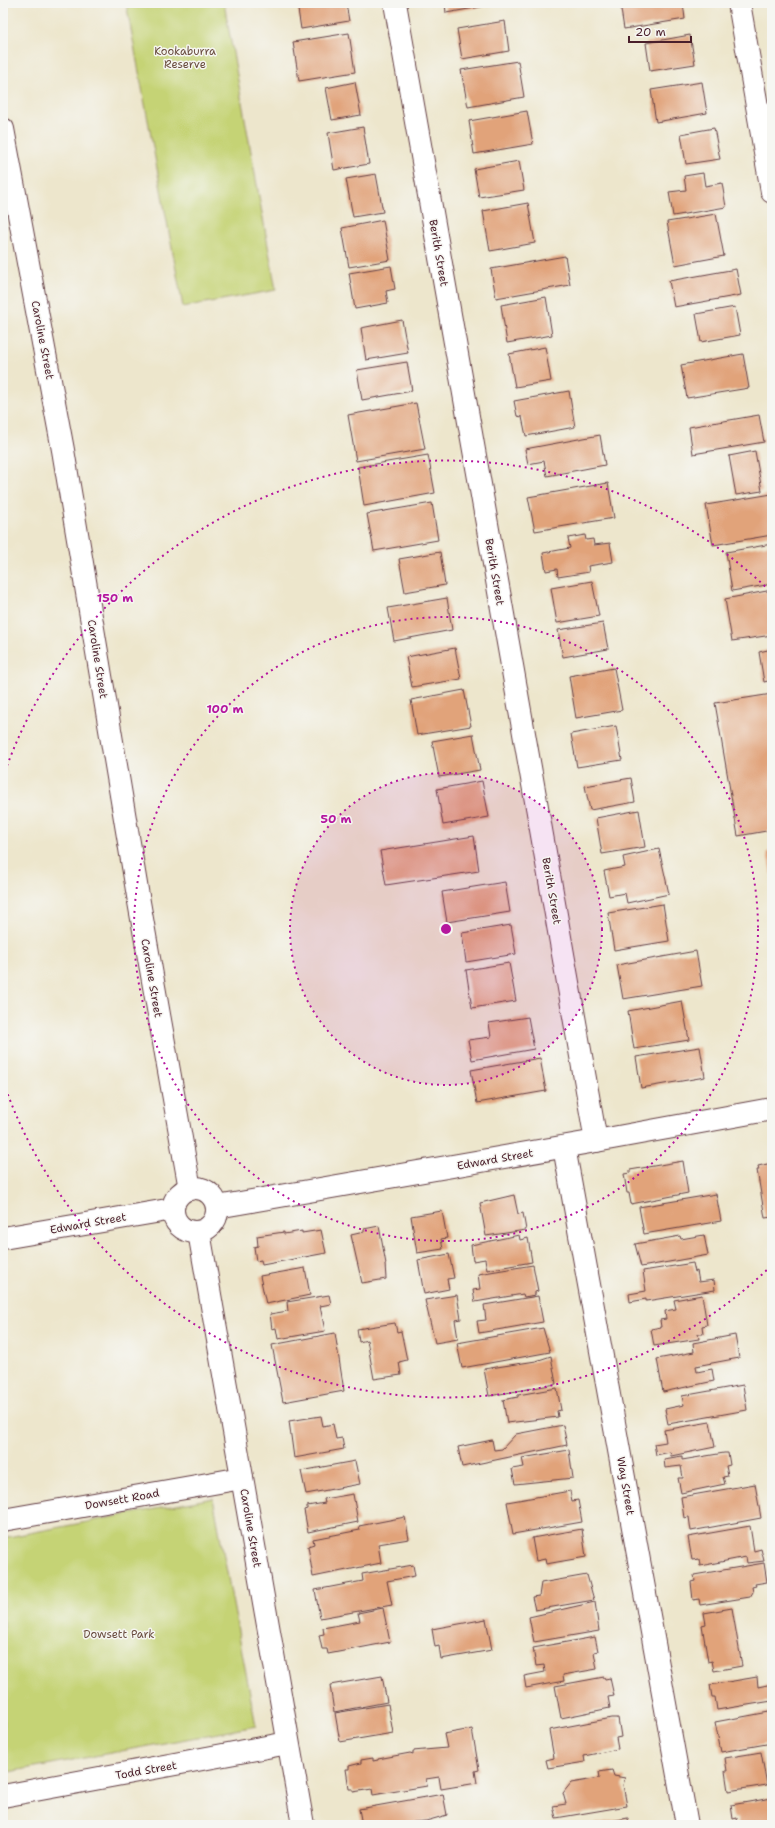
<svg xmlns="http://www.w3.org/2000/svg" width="775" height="1828" viewBox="0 0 775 1828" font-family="'Shantell Sans',sans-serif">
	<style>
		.green { fill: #c5d375; stroke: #887950 }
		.building { fill: #e1a37a }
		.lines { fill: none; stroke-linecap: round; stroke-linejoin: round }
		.minor-casing { stroke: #623d43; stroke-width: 24 }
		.minor { stroke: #fff; stroke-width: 22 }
		.ring { fill: none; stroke: #b5179e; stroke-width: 2; stroke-dasharray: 2 4 }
		.labels { text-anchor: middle; stroke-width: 3; stroke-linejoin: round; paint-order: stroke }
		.park-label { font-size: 11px; fill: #694c3e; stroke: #f6f6f2 }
		.street-label { font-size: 11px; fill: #4a1f2b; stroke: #f6f6f2 }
		.centre { fill: #b5179e; stroke: #f6f6f2; stroke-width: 2 }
		.ring-label { font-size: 12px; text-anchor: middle; font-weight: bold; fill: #b5179e; stroke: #f6f6f2; stroke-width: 3; stroke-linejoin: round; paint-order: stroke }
	</style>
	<rect width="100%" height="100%" fill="#f6f6f2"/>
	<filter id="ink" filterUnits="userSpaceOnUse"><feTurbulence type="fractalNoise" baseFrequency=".025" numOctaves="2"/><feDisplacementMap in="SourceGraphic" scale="8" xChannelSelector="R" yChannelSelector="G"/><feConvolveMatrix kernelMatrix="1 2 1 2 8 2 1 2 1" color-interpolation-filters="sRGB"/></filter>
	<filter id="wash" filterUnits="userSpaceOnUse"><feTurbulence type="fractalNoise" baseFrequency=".012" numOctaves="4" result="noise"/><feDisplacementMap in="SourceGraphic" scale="16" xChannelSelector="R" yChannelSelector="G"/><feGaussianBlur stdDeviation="0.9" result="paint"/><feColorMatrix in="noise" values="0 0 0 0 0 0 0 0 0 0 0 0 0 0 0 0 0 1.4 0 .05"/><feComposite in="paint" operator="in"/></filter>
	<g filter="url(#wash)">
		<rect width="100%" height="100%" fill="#ede6cc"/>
		<!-- green -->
		<g class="green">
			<polygon points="126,3 224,3 276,290 183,307"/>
			<polygon points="213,1498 256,1726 3,1773 3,1538"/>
		</g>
		<g id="blocks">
			<!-- building -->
			<g class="building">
				<polygon points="297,3 346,3 349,21 301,29"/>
				<polygon points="445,3 497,3 497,4 446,13"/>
				<polygon points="620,3 683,3 685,19 624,29"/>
				<polygon points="505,21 509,51 462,59 457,29"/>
				<polygon points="349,33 355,72 299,81 293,42"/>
				<polygon points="690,35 695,64 650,71 646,43"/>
				<polygon points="518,61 524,97 468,107 461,70"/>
				<polygon points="355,82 361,115 332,120 326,88"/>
				<polygon points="702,82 707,113 656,122 651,90"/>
				<polygon points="527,111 533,144 474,154 469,121"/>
				<polygon points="363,127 369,164 334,170 328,133"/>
				<polygon points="714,128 720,159 686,164 681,134"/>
				<polygon points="519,161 524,190 479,197 474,169"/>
				<polygon points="703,173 705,186 722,183 726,207 673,216 669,192 686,190 684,176"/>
				<polygon points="376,174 383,212 353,217 346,179"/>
				<polygon points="528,203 535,243 490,251 483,211"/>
				<polygon points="716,214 724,256 675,265 667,222"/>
				<polygon points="383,220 390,260 349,267 342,228"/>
				<polygon points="565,256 570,285 496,298 491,269"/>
				<polygon points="391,266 395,289 386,291 388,303 355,309 349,273"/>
				<polygon points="736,269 741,295 674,307 669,281"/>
				<polygon points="546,297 552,335 507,343 501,305"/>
				<polygon points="735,307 740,335 701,342 696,314"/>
				<polygon points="402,320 408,353 366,360 361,328"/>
				<polygon points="545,347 551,381 515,387 509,354"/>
				<polygon points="743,354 749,388 687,398 681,365"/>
				<polygon points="407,362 412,391 362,400 357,370"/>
				<polygon points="569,391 575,427 526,436 522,417 517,416 514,401"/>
				<polygon points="416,403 425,449 356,461 348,415"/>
				<polygon points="759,415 764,442 693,454 689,427"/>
				<polygon points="600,435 605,465 547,476 544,461 528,464 525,449"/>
				<polygon points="755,451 762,491 736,495 729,456"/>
				<polygon points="428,455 435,493 364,506 358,467"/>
				<polygon points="608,483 614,518 535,531 528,497"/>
				<polygon points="772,494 772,535 713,545 706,505"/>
				<polygon points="432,503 438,540 374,551 367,514"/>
				<polygon points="585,535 586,540 593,539 594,545 610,543 613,562 588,566 589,572 558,577 557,569 546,571 543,553 570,548 568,538"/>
				<polygon points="772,544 772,584 732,591 726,552"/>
				<polygon points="440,552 445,585 405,592 399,559"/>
				<polygon points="592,581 599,616 557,623 551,588"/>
				<polygon points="772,590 772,635 732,641 725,599"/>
				<polygon points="447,598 452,630 394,641 388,608"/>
				<polygon points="603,623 608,649 563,657 558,630"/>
				<polygon points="455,648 461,679 412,687 406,657"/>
				<polygon points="772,649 772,680 764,682 759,652"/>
				<polygon points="614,668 622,710 576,718 569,676"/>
				<polygon points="464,690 471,726 417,735 411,700"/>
				<polygon points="772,694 772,830 738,836 715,703"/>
				<polygon points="616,726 622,760 577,767 571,734"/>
				<polygon points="473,734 480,770 439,777 432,741"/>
				<polygon points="631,778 635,802 590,810 585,786"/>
				<polygon points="482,781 489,817 443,825 437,789"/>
				<polygon points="639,810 645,847 602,854 596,818"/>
				<polygon points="474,836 479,871 386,885 380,851"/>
				<polygon points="659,849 669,894 627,903 625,893 609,896 604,871 625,867 623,857"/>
				<polygon points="772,851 772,874 771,874 767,852"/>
				<polygon points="505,882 510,912 447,922 442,892"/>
				<polygon points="663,904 669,941 614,950 608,913"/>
				<polygon points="511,925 516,954 466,962 462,933"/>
				<polygon points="696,951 702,986 623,999 617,965"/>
				<polygon points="509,963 516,1001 472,1008 466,970"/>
				<polygon points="682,1001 689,1040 634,1049 628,1011"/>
				<polygon points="528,1017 534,1049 472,1060 468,1040 491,1037 489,1023"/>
				<polygon points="700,1047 705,1077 641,1088 636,1057"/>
				<polygon points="540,1058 546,1091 477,1103 471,1070"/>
				<polygon points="683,1161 688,1193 631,1204 629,1193 627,1193 624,1174 630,1173 630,1170"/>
				<polygon points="772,1163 772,1217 765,1218 757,1170 759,1170 758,1166"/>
				<polygon points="716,1194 721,1221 644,1234 639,1207"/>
				<polygon points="514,1195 518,1214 523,1213 526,1230 486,1236 480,1203"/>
				<polygon points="442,1211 447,1238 441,1239 443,1249 417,1253 411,1216"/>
				<polygon points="379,1226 386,1264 385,1264 386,1279 362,1283 351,1235 364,1232 364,1229"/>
				<polygon points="321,1230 326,1253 262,1265 261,1260 256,1261 254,1247 258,1246 257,1236 284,1232 284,1234 302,1231 302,1233"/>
				<polygon points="519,1235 520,1240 528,1238 532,1262 487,1270 485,1259 473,1261 471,1245"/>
				<polygon points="704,1235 708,1255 641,1267 635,1244 680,1236 681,1239"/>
				<polygon points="449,1254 454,1278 447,1279 449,1289 424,1294 418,1260"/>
				<polygon points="693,1263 695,1272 697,1271 699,1282 714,1280 715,1290 646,1301 646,1299 630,1302 629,1294 646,1291 643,1271"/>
				<polygon points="533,1265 538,1291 535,1292 535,1295 524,1297 523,1294 475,1302 473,1290 480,1289 478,1274"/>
				<polygon points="305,1268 310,1295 266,1304 260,1276"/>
				<polygon points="329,1295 331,1304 320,1306 325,1331 278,1339 276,1328 272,1329 270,1314 288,1311 287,1302"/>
				<polygon points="457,1295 461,1319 455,1320 458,1339 435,1343 425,1300"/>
				<polygon points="702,1295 707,1325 702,1326 703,1334 698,1334 699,1339 654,1346 651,1329 661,1327 660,1320 666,1319 665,1311 676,1309 674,1300"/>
				<polygon points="538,1296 543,1322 479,1333 477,1321 486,1320 484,1305"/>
				<polygon points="395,1323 397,1332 401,1331 407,1360 399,1362 401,1375 374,1379 367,1340 359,1342 357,1329"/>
				<polygon points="543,1328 550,1352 462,1368 457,1343"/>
				<polygon points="335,1333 344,1391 283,1402 272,1345"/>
				<polygon points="735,1335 739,1358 696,1366 697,1372 712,1369 714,1381 663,1392 657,1359 694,1352 693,1343"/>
				<polygon points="551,1356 556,1384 489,1396 484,1369 536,1361"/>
				<polygon points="743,1385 747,1410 668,1424 665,1409 684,1405 682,1396"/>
				<polygon points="557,1388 561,1410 557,1411 558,1417 507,1423 503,1400 518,1397 518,1395"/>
				<polygon points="321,1416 323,1426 333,1424 336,1439 342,1438 344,1449 294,1458 289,1421"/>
				<polygon points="710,1422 715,1447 671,1456 670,1452 656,1455 654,1444 666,1442 664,1430"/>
				<polygon points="563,1425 567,1445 462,1467 458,1447 492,1440 494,1450 502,1449 516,1434"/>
				<polygon points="569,1450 573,1478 515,1484 512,1469 524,1467 522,1458"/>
				<polygon points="724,1453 728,1453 730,1465 726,1466 728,1476 723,1477 725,1484 681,1493 678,1478 683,1478 681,1466 665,1468 664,1459 682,1456 682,1460"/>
				<polygon points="355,1461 360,1484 306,1494 301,1471"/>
				<polygon points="755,1484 761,1518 691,1531 689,1517 684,1518 681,1497"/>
				<polygon points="570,1491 572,1501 578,1500 582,1522 513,1534 507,1502"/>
				<polygon points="353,1494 358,1522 308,1532 304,1510 307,1509 307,1506 325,1503 324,1499"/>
				<polygon points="405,1517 409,1539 378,1544 381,1563 313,1577 308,1546 314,1544 313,1539 360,1530 359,1526"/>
				<polygon points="750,1526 754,1551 761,1549 764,1561 747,1563 746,1557 700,1566 699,1559 692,1560 688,1537"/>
				<polygon points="582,1529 586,1557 546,1564 545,1559 536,1561 532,1538"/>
				<polygon points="764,1563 767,1582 755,1584 756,1586 752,1587 753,1592 750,1597 700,1605 699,1599 693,1600 691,1582 695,1581 694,1575"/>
				<polygon points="413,1565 415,1576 387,1581 392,1605 320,1618 315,1590 363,1581 362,1574"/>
				<polygon points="587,1575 594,1600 535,1610 532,1597 539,1596 541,1583"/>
				<polygon points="595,1602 599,1631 534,1642 529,1617"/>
				<polygon points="383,1608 390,1642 328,1654 327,1649 322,1649 319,1635 324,1634 323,1628 360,1621 358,1613"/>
				<polygon points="732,1608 742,1666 714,1671 712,1661 708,1662 702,1625 706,1624 704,1613"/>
				<polygon points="486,1619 492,1650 441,1659 439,1646 435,1647 432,1629"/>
				<polygon points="595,1637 598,1651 594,1652 597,1669 563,1675 564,1681 526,1688 524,1676 545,1672 544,1665 536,1666 533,1648"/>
				<polygon points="382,1676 387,1702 334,1712 330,1685"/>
				<polygon points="604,1677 605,1679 610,1678 614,1696 608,1697 610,1708 561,1718 555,1686"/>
				<polygon points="757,1677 758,1687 772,1684 772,1701 717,1710 715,1697 712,1697 710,1685"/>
				<polygon points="388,1704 393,1733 340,1742 335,1713"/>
				<polygon points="769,1712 772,1743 721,1752 715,1722"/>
				<polygon points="612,1718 618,1718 621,1737 616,1738 618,1749 584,1756 585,1762 548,1768 546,1760 554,1758 549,1730"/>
				<polygon points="472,1729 479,1770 475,1771 477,1783 441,1789 439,1777 426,1779 427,1786 373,1795 372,1789 353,1792 353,1789 349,1789 346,1769 349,1769 349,1766 361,1763 361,1760 373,1758 373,1761 378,1760 378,1759 410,1753 413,1754 413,1751 447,1748 444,1734"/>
				<polygon points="761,1752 767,1785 728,1791 725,1771 727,1771 725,1758"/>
				<polygon points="612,1770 614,1776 625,1778 623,1785 627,1806 556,1818 553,1806 566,1804 563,1793 571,1783 600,1778 599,1772"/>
				<polygon points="443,1794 447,1815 426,1821 404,1823 404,1825 362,1825 359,1809"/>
				<polygon points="772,1798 772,1825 738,1825 737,1818 733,1819 731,1805"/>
				<polygon points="628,1818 629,1825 594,1825 594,1824"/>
			</g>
		</g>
	</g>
	<g filter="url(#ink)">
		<use href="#blocks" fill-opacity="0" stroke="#623d43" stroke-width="1"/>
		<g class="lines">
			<!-- minor casing -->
			<g class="minor-casing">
				<g id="minor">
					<polyline points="395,3 596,1141"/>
					<polyline points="739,3 772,192"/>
					<polyline points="3,129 63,450 139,902 190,1189"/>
					<polyline points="564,1147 687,1825"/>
					<circle cx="195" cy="1210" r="22"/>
					<polyline points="217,1207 596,1141 772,1109"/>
					<polyline points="199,1232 303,1825"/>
					<polyline points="3,1238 173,1209"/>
					<polyline points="3,1520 242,1478"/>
					<polyline points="3,1796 288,1743"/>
				</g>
			</g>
			<!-- minor -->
			<use href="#minor" class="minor"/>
		</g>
	</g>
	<!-- distance rings -->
	<circle cx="446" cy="929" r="156" fill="#b5179e" fill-opacity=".12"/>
	<g class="ring">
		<circle cx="446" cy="929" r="156"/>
		<circle cx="446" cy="929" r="312"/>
		<path d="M771 1266A468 468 0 0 1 3 1081M3 777A468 468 0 0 1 771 592"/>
	</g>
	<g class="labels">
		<!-- park labels -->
		<g class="park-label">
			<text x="185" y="55">Kookaburra<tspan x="185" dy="13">Reserve</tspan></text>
			<text x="119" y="1638">Dowsett Park</text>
		</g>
		<!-- street labels -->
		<g class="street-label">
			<text transform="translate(439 253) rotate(80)" y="4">Berith Street</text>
			<text transform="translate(43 340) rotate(79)" y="4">Caroline Street</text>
			<text transform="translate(495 572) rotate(80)" y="4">Berith Street</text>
			<text transform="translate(98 659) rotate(81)" y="4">Caroline Street</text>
			<text transform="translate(552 891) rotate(80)" y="4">Berith Street</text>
			<text transform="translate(152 978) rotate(80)" y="4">Caroline Street</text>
			<text transform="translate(495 1159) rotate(-10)" y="4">Edward Street</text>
			<text transform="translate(88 1223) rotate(-10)" y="4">Edward Street</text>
			<text transform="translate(626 1486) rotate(80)" y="4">Way Street</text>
			<text transform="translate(122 1499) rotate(-10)" y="4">Dowsett Road</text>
			<text transform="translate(251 1528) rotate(80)" y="4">Caroline Street</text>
			<text transform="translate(146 1770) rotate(-10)" y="4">Todd Street</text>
		</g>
	</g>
	<circle cx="446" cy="929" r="6" class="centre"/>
	<g class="ring-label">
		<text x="115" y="602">150 m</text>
		<text x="225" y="713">100 m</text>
		<text x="336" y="823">50 m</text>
	</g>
	<!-- margin -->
	<rect width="775" height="1828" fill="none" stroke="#f6f6f2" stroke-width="16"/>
	<!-- scale -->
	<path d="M629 36v6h62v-6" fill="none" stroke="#4a1f2b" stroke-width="2"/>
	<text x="635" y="36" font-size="12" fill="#4a1f2b" stroke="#f6f6f2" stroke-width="3" paint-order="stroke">20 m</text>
</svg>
